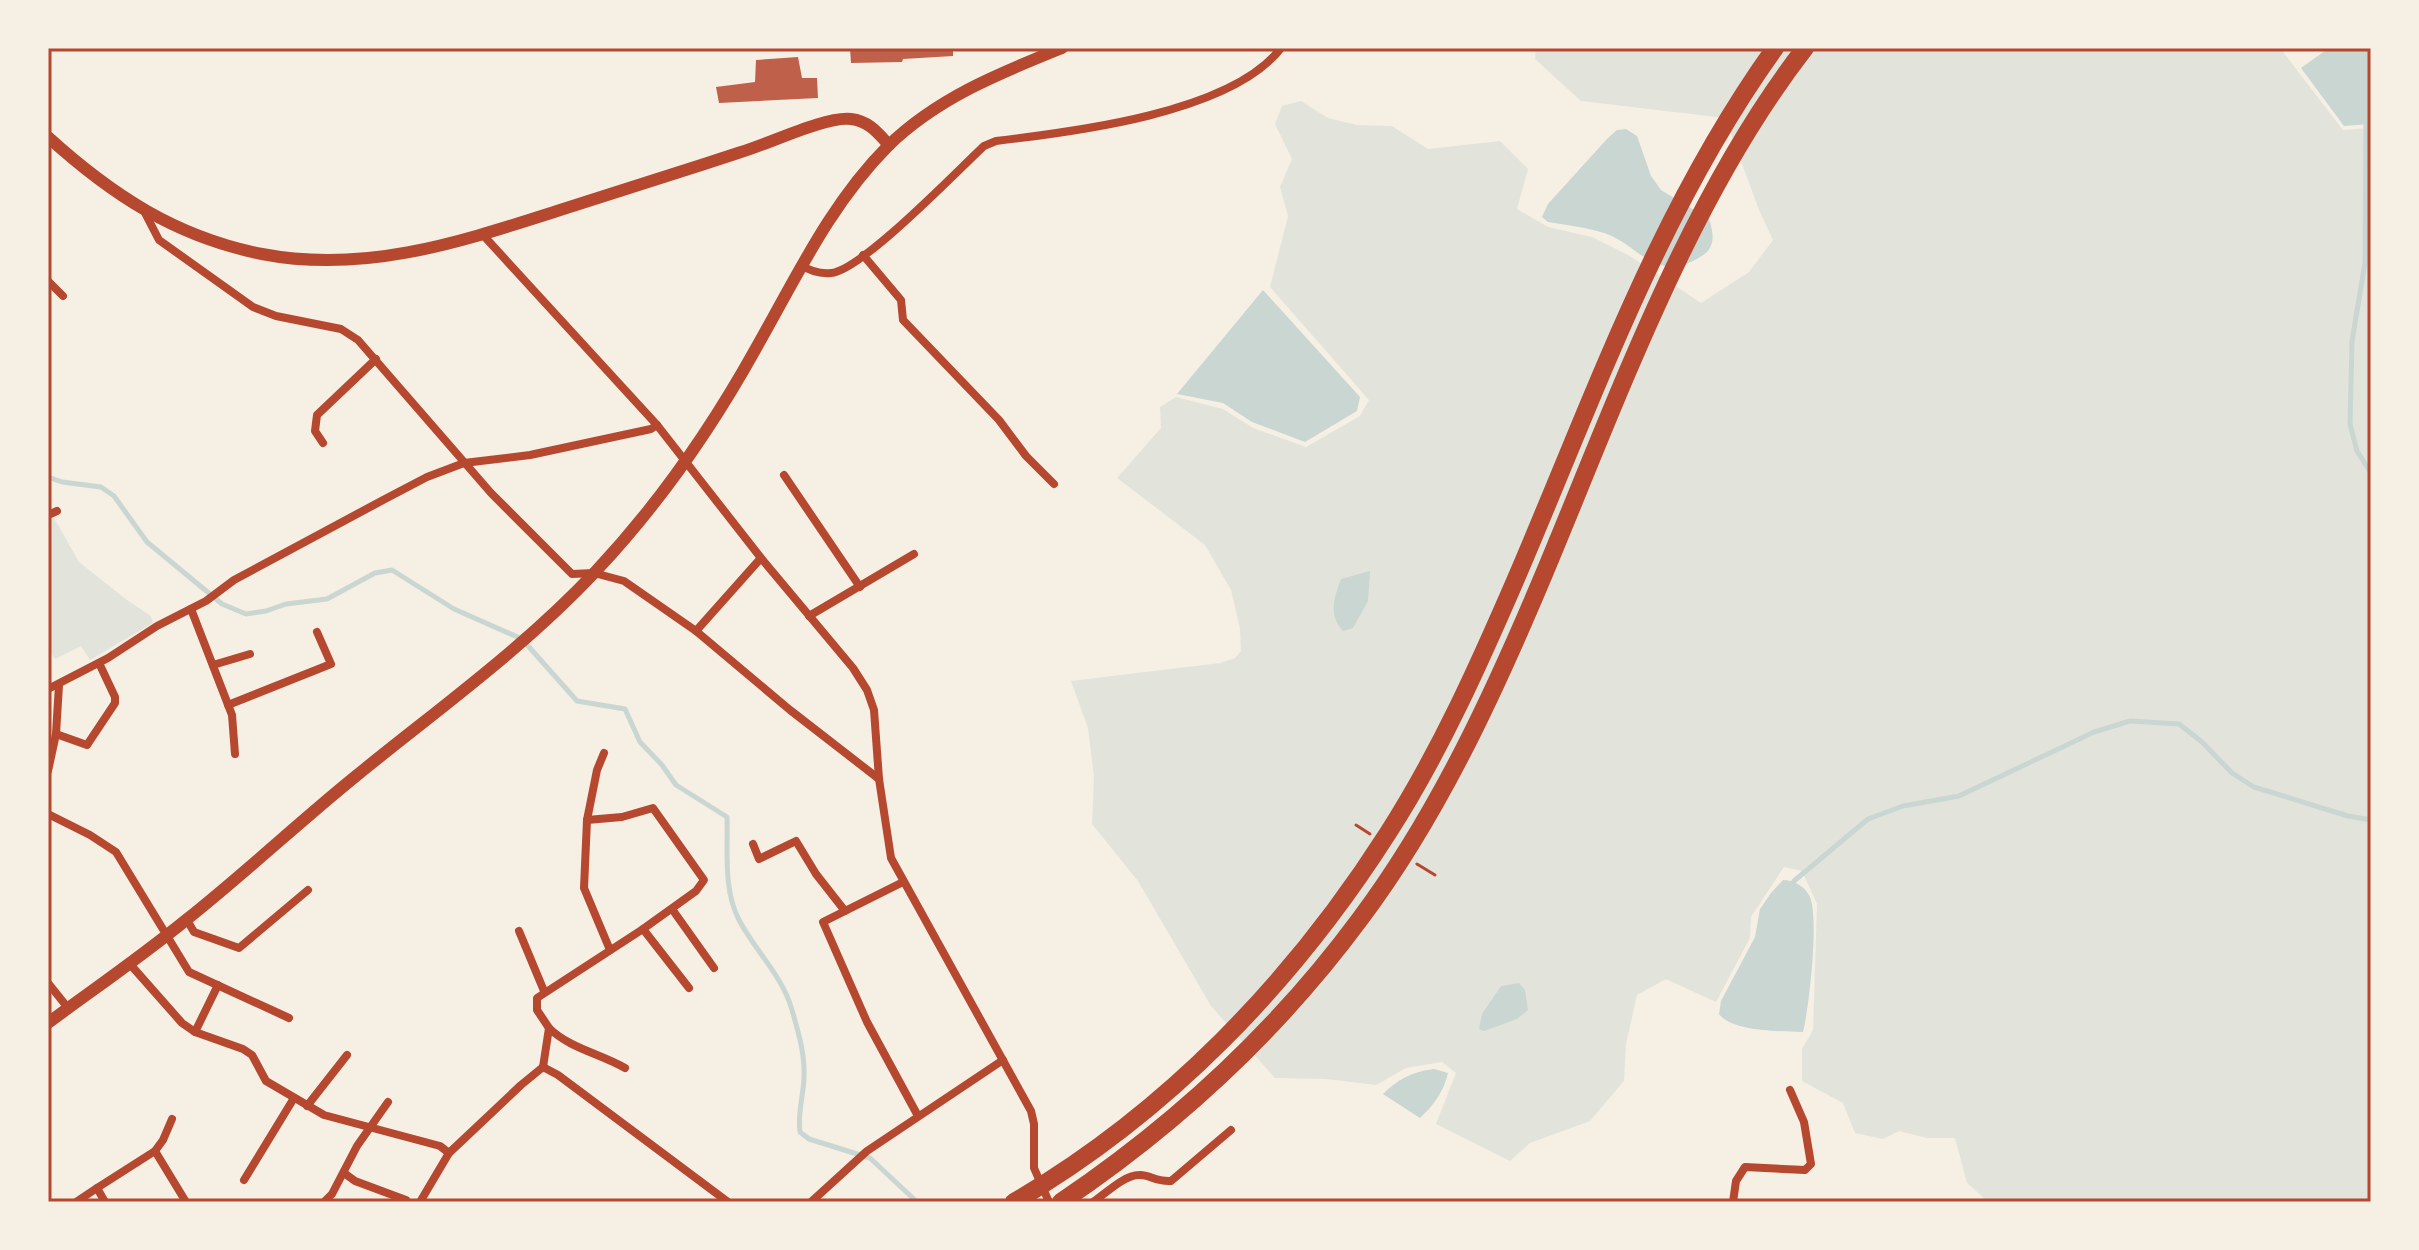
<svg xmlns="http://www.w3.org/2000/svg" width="2419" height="1250" viewBox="0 0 2419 1250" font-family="Manrope,sans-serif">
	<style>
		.green { fill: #e2e4dc }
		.water { fill: #c9d6d2 }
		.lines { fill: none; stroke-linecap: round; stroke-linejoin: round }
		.stream { stroke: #c9d6d2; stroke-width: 5 }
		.building { fill: #bf614a }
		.path { stroke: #b5482f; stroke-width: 3 }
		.minor { stroke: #b5482f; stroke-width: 8 }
		.tertiary { stroke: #b5482f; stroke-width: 12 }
		.motorway { stroke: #b5482f; stroke-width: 18 }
		.neatline { fill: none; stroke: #b5482f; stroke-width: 3 }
	</style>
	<rect width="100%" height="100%" fill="#f6efe4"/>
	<!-- green -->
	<g class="green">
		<polygon points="1536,48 2280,48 2343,130 2371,128 2371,1202 1983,1202 1984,1198 1967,1183 1955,1138 1927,1138 1899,1131 1883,1139 1855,1133 1843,1103 1802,1081 1802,1049 1813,1030 1817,904 1802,871 1784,867 1751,917 1750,938 1716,1002 1666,979 1637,995 1626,1044 1624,1081 1590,1121 1530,1143 1510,1161 1436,1124 1456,1073 1442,1062 1406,1068 1376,1085 1326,1079 1275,1078 1211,1006 1138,881 1092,824 1094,777 1088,728 1071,681 1220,663 1235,658 1241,651 1240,629 1231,590 1205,545 1117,478 1161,428 1160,407 1176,397 1223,409 1253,428 1306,447 1360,416 1369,400 1270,287 1288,216 1280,187 1292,159 1275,124 1282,106 1301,101 1328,118 1357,125 1392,126 1428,149 1500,141 1528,169 1517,209 1548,227 1592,237 1630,256 1701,303 1749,272 1773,240 1759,210 1725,118 1581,101 1535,59"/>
		<polygon points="54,518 79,562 127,600 151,616 153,623 90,660 81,646 55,659 48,650 48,520"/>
	</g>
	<!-- water -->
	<g class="water">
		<polygon points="2329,48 2371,48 2371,124 2344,126 2301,68"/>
		<path d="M 1626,129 L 1637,136 L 1651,176 L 1661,190 L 1709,219 C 1714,234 1716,248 1700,257 C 1655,285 1639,244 1604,233 C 1586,227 1566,225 1548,222 L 1542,217 L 1548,204 L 1607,139 L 1617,130 Z"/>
		<polygon points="1263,290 1360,397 1357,411 1305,442 1252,422 1223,403 1177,394"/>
		<path d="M 1370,571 L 1368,601 L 1353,628 L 1343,631 C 1328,615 1334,598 1341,579 Z"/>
		<path d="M 1783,880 C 1793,880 1804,886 1809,895 C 1820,914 1809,1008 1803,1032 C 1782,1031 1732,1032 1719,1014 L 1721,1001 L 1755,937 L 1760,909 L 1771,893 Z"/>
		<polygon points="1519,983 1525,990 1528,1010 1517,1019 1484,1031 1479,1029 1482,1014 1501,986"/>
		<path d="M 1434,1069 L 1448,1073 C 1444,1091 1433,1106 1420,1118 L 1383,1094 C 1398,1079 1412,1072 1434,1069 Z"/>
	</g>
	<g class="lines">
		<!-- stream -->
		<g class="stream">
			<polyline points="2366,124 2365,263 2352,341 2350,424 2357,451 2371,473"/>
			<path d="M 48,477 L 62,482 L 101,487 L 114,496 L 147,542 L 222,604 L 246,614 L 266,611 L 286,604 L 327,599 L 375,573 L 392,570 L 454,609 L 522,639 L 577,701 L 625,709 L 640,742 L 662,765 L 676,785 L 727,817 C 728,851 723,889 739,920 C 756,952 782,975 792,1010 C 798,1031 805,1054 804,1076 C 804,1095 797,1113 800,1132 L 809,1139 L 870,1158 L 917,1202"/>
			<polyline points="1794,881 1868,819 1903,806 1959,796 2094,732 2130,721 2179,724 2202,742 2232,773 2254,787 2348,816 2371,820"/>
		</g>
	</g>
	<!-- building -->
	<g class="building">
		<polygon points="850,48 953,48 953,56 903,59 902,62 851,63"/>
		<polygon points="798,57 802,78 817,78 818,98 719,103 716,87 755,82 756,60"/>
	</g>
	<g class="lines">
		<!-- path -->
		<g class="path">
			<polyline points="1356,825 1370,834"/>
			<polyline points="1417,864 1435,875"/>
		</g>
		<!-- minor -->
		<g class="minor">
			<polyline points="144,211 159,240 253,307 276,316 341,329 358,340 491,493 572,574 594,573 624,581 696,631 790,710 879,779"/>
			<polyline points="483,235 657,425 761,558 853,668 867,690 874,710 879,779 891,858 1031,1111 1034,1124 1034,1168 1049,1202"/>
			<polyline points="863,255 901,300 903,320 999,420 1026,456 1054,484"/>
			<path d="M 801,265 C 810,271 820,274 831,273 C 861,271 957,171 984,146 L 996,141 C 1073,132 1232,113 1281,48"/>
			<polyline points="48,281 63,296"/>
			<polyline points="323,443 315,431 317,415 376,359"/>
			<polyline points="784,475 860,587"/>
			<polyline points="48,515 57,511"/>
			<polyline points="191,609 232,715 235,754"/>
			<polyline points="809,616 914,554"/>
			<polyline points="696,631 761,558"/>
			<polyline points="213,665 250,654"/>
			<polyline points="48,689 108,658 157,626 206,601 234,580 385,499 427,477 464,463 530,455 651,429 657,425"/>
			<polyline points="228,705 331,664 317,632"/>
			<polyline points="56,734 87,745 115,703 115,697 99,663"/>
			<polyline points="48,771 56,734 59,685"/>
			<polyline points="48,814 90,835 116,852 189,972 289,1018"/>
			<polyline points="587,820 597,770 604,753"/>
			<polyline points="753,844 759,859 796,841 816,874 845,911 903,882"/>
			<polyline points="672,909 714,968"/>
			<polyline points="845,911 823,922 867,1022 918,1116"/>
			<polyline points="187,920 194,932 239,948 308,890"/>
			<polyline points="519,931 544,991"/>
			<polyline points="610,950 584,888 587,820 622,817 653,808 704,880 696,891 643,929"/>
			<polyline points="129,963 182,1023 195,1032 243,1049 252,1055 266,1081 324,1115 440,1146 449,1153"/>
			<polyline points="48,983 68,1008"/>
			<path d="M 549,1028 C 569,1048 601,1054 625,1068"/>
			<polyline points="195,1032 218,985"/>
			<polyline points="543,1067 549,1028 537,1010 537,998 643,929 689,988"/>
			<polyline points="543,1067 558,1075 728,1202"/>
			<polyline points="307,1106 347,1055"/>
			<polyline points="155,1151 163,1140 172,1119"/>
			<polyline points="344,1173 355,1181 406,1200"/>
			<polyline points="244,1180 294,1098"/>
			<polyline points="76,1202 97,1188"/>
			<polyline points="105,1202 97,1188 155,1151 186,1202"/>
			<polyline points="324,1202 332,1194 357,1146 388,1102"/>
			<polyline points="420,1202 449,1153 521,1085 543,1067"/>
			<polyline points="811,1202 867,1151 1003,1060"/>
			<path d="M 1093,1202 C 1105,1194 1124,1175 1139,1175 C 1149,1174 1155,1182 1171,1181 L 1231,1130"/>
			<polyline points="1733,1202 1736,1181 1745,1167 1805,1170 1811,1164 1804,1122 1790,1090"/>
		</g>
		<!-- tertiary -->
		<g class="tertiary">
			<path d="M 48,137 C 112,195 176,237 262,254 C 365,274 460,242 557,211 C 619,191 680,172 741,152 C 769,144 825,116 851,119 C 869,121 878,133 889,145"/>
			<path d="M 48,1023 C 94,989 142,956 186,920 C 244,874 298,823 356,776 C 437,710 524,648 596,571 C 658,505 711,429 755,350 C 795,280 830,204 888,146 C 937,98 1000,73 1062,48"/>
		</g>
		<!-- motorway -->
		<g class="motorway">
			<path d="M 1014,1202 C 1167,1113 1293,982 1388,833 C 1440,752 1480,662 1518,574 C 1595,394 1660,208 1775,48"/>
			<path d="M 1061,1202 C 1175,1125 1278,1030 1360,919 C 1438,815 1494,693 1544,574 C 1617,400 1689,197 1805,48"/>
		</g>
	</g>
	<!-- border -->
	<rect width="2419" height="1250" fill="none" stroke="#f6efe4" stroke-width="100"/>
	<rect x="50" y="50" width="2319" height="1150" class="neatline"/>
</svg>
